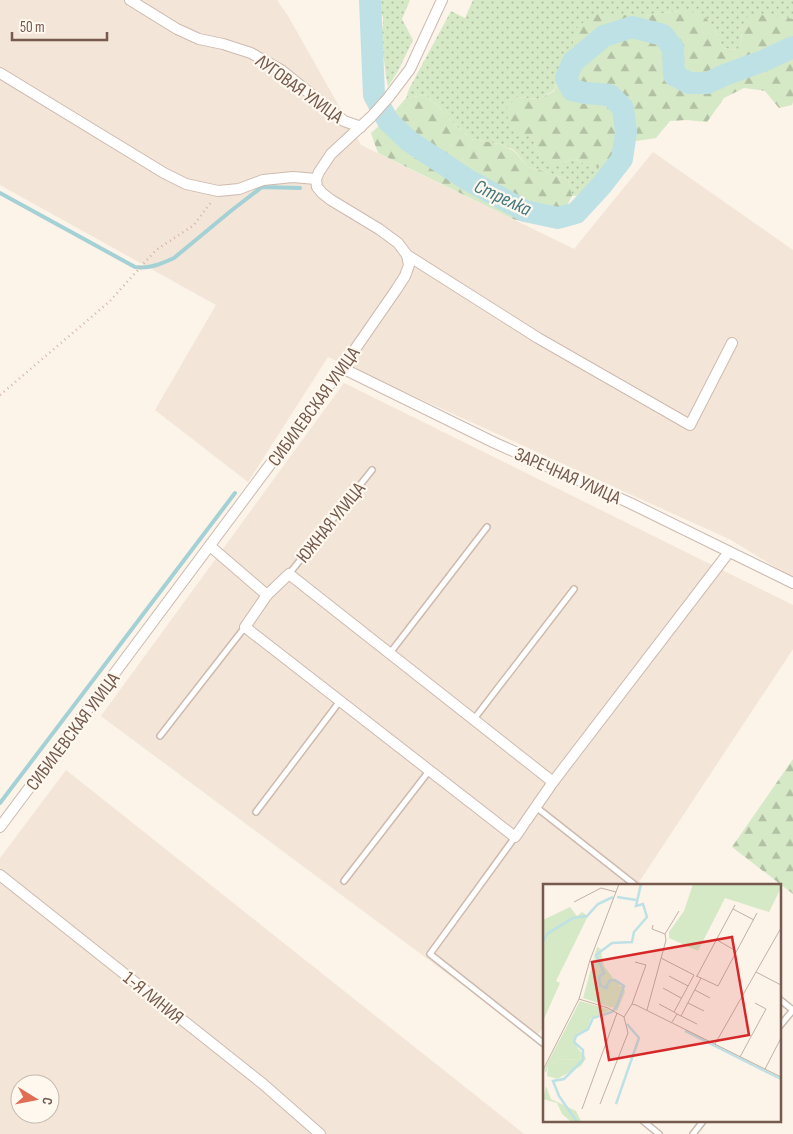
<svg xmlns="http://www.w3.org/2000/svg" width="793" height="1134" viewBox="0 0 793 1134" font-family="'Sofia Sans Condensed',sans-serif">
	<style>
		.residential { fill: #f3e5d7; fill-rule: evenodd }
		.grass { fill: url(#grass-dots) }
		.forest { fill: url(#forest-firs) }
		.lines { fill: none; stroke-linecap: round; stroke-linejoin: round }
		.stream { stroke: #a4d1d6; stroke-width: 4 }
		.river { stroke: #bde1e5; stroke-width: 22 }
		.service-casing { stroke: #cdbbaf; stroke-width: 8 }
		.minor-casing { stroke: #cdbbaf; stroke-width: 12 }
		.path { stroke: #d5b5a4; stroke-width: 2.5; stroke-dasharray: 1 4; stroke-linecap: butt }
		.service { stroke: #fff; stroke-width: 5 }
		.minor { stroke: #fff; stroke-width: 10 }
		.labels { text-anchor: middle; stroke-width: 4.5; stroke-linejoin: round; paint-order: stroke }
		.street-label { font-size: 19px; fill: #755a4d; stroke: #fef8ef }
		.water-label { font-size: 20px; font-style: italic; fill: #447980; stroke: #fef8ef }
		.inset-river { fill: none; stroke: #bde1e5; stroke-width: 2.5 }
		.inset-road { fill: none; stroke: #c2b1a6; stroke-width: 1 }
		.view { fill: #d62828; fill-opacity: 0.15; stroke: #d62828; stroke-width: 2.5 }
		.inset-edge { fill: none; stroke: #755a4d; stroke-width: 2.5 }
	</style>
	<defs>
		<pattern id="grass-dots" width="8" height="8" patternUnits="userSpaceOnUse" patternTransform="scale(1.25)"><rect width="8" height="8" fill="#d6e9c7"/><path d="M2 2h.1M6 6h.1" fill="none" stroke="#b2c0a4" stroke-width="1.8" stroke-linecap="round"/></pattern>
		<pattern id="forest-firs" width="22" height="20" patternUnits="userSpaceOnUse" patternTransform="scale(1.25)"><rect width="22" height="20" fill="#d6e9c7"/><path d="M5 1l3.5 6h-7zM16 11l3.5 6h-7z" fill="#b2c0a4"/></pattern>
	</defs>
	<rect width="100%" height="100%" fill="#fcf3e9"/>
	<!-- residential -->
	<g class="residential">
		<polygon points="0,0 277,0 288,16 361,145 574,249 653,152 793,250 793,578 731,540 328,357 248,482 155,410 216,305 0,185"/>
		<polygon points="344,383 793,605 793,649 637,885 544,885 544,1026 535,1039 101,716"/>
		<path d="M 66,770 L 524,1134 L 0,1134 L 0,858 ZM 20,1084 L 50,1084 L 50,1114 L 20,1114 Z"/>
	</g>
	<!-- grass -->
	<g class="grass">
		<path d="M 376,0 L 410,0 L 402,19 L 413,40 L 398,71 L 388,87 C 386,78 385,69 384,60 C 383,55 380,50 379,45 C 379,36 384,27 383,18 C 381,11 377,7 376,0 Z"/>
		<path d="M 473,0 L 793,0 L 793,19 L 784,17 L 742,28 L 741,45 L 737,50 L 723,48 L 715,30 L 679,11 L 646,16 L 623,16 L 573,41 L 576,54 L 565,68 L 554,90 L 539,99 L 517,97 L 531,136 L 540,155 L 561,164 L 574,158 C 596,171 599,167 619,155 L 603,179 L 587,195 L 572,196 L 568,180 L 550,173 L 528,167 L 514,150 L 500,144 L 471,139 L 456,126 L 438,106 L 425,95 L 406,98 L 409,89 L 451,11 L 465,18 Z"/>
	</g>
	<!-- forest -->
	<g class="forest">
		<polygon points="679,11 702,13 715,30 723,48 736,50 741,45 742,28 749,14 784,17 793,19 793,102 792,105 779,108 765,91 744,88 724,98 707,122 686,120 670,121 656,138 636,141 617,157 599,167 586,165 574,158 561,164 549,165 540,155 531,136 522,134 508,120 507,107 517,97 539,99 554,91 565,68 576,54 573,41 578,26 597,14 646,16"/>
		<polygon points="425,95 438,106 456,126 471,139 500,144 514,151 528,167 550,173 568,180 572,196 563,213 530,223 513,219 378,153 371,133 395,111 406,98"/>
		<polygon points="793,759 793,894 732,847"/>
	</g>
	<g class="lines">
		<!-- stream -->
		<g class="stream">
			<path d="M 0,193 L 135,267 C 149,269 161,264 174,258 L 232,210 L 262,187 L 300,188"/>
			<polyline points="0,803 235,493"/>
		</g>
		<!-- river -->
		<polyline class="river" points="370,0 374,95 388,121 409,141 468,180 525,211 558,218 576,213 601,186 622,159 626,132 623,108 610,95 585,93 572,90 566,78 573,62 604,36 632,27 663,35 673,48 674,75 689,83 707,83 727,74 763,61 793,47"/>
		<!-- service casing -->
		<g class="service-casing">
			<g id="service">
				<polyline points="289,574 372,470"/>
				<polyline points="390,653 487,527"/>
				<polyline points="474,719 574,589"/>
				<polyline points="160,736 245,627"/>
				<polyline points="536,807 635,885"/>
				<polyline points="256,812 340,701"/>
				<polyline points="515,837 430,954 544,1044"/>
				<polyline points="344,881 429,771"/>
				<polyline points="779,999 793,1010"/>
				<polyline points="779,1027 793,1010"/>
				<polyline points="642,1120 659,1134"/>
				<polyline points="693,1134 704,1120"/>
			</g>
		</g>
		<!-- minor casing -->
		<g class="minor-casing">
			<g id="minor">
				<polyline points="130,0 177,29 199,39 223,44 251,53 281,70 344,121 361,127"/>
				<polyline points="0,73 164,173 186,184 218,191 239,189 263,180 293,177 316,179"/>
				<polyline points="407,255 538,338 690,425 732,343"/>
				<polyline points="342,368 495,443 630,503 793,583"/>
				<polyline points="210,546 267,595 289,574 553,782 729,552"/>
				<polyline points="267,595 245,627 515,837 553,782"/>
				<polyline points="0,827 342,368 396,290 405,276 409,265 407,255 398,243 379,229 331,200 322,193 317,187 316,179 319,172 331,154 371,117 388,98 410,69 442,0"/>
				<polyline points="0,875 263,1084 320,1134"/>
			</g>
		</g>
		<!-- path -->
		<polyline class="path" points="0,395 109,302 156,250 194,225 212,201"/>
		<!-- service -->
		<use href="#service" class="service"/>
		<!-- minor -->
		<use href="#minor" class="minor"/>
	</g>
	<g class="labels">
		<!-- street labels -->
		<g class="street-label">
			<text transform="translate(300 88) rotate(36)" y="7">ЛУГОВАЯ УЛИЦА</text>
			<text transform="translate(313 406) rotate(-54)" y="7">СИБИЛЕВСКАЯ УЛИЦА</text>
			<text transform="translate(568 475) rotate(24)" y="7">ЗАРЕЧНАЯ УЛИЦА</text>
			<text transform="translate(330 522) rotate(-51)" y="7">ЮЖНАЯ УЛИЦА</text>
			<text transform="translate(72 731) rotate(-53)" y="7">СИБИЛЕВСКАЯ УЛИЦА</text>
			<text transform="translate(154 997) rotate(39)" y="7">1-Я ЛИНИЯ</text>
		</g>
		<!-- water labels -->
		<g class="water-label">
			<text transform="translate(503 197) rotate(25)" y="7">Стрелка</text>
		</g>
	</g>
	<!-- overview -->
	<g transform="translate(543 884)">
		<rect width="238" height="238" fill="#fcf3e9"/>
		<path d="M 27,23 L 34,32 L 39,28 L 45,32 L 13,97 L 17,99 L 0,137 L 0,36 ZM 54,63 L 58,65 L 51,75 L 56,84 L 52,92 L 55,102 L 71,107 L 72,96 L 77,99 L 69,124 L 40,114 ZM 37,117 L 68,126 L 48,134 L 44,145 L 31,154 L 38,175 L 14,176 L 5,182 L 3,189 L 1,186 Z" fill="#d6e9c7"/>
		<path d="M 150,0 L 237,0 L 237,6 L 226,28 L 182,14 L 155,67 L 126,54 L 126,48 L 141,27 ZM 54,68 L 58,68 L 61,82 L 73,98 L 74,105 L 70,111 L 55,102 L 52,89 L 56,84 L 51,83 L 51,79 ZM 76,102 L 80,102 L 82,108 L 74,127 L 68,121 ZM 34,163 L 43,174 L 38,182 L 14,195 L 4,192 L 5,182 L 14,176 L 38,175 ZM 3,202 L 8,215 L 33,227 L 38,237 L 27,237 L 19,230 L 14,219 L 0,215 Z" fill="#d6e9c7"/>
		<path class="inset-river" d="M 74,13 L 93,16M 0,58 L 4,50 L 30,34 L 44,32 L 55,20 L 70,13M 142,147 L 238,195M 73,220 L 96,154 L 84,140M 34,238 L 16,212 L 10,197 L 21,195 L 40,176 L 40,166 L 31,158 L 33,152 L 45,145 L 50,134 L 69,128 L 74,122 L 81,102 L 72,96 L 66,97 L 63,104 L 57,101 L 56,93 L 61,89 L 53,71 L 69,59 L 89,58 L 91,48 L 104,33 L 100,20 L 93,22 L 98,0"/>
		<path class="inset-road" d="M 31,18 L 58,4 L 73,8M 190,25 L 211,36M 110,41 L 109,45 L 122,50M 174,56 L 193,67M 118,74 L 151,91 L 131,128 L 134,130 L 129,138M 213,88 L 238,101M 126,92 L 145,102M 154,92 L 192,21M 158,94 L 175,102 L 214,29M 120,104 L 138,114M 152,106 L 167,114M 36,115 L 65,124 L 81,133 L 89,120 L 93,121 L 238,193M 145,119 L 161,127M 89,120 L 103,81 L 92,78M 116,120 L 131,128M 104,126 L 123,56 L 122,50 L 136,27M 134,130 L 138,132 L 158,94 L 153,92M 138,132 L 154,140M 172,160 L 238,44M 197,173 L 223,125 L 212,119M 222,185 L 238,154M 0,186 L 36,115 L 47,76 L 76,0M 57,220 L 85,149 L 81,133M 39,225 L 74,129"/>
		<path class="view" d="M 189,53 L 206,151 L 66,176 L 49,78 Z"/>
		<rect width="238" height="238" class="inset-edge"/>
	</g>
	<!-- north arrow -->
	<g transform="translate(35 1099) rotate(100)"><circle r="24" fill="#fef8ef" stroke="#c7b9ae"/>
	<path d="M0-4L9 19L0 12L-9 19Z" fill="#e06d54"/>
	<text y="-8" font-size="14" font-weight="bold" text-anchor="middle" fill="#755a4d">С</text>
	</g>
	<!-- scale -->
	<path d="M12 32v8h95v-8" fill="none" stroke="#755a4d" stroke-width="2.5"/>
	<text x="20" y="32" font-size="15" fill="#755a4d" stroke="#fef8ef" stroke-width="4" paint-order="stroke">50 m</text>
</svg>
